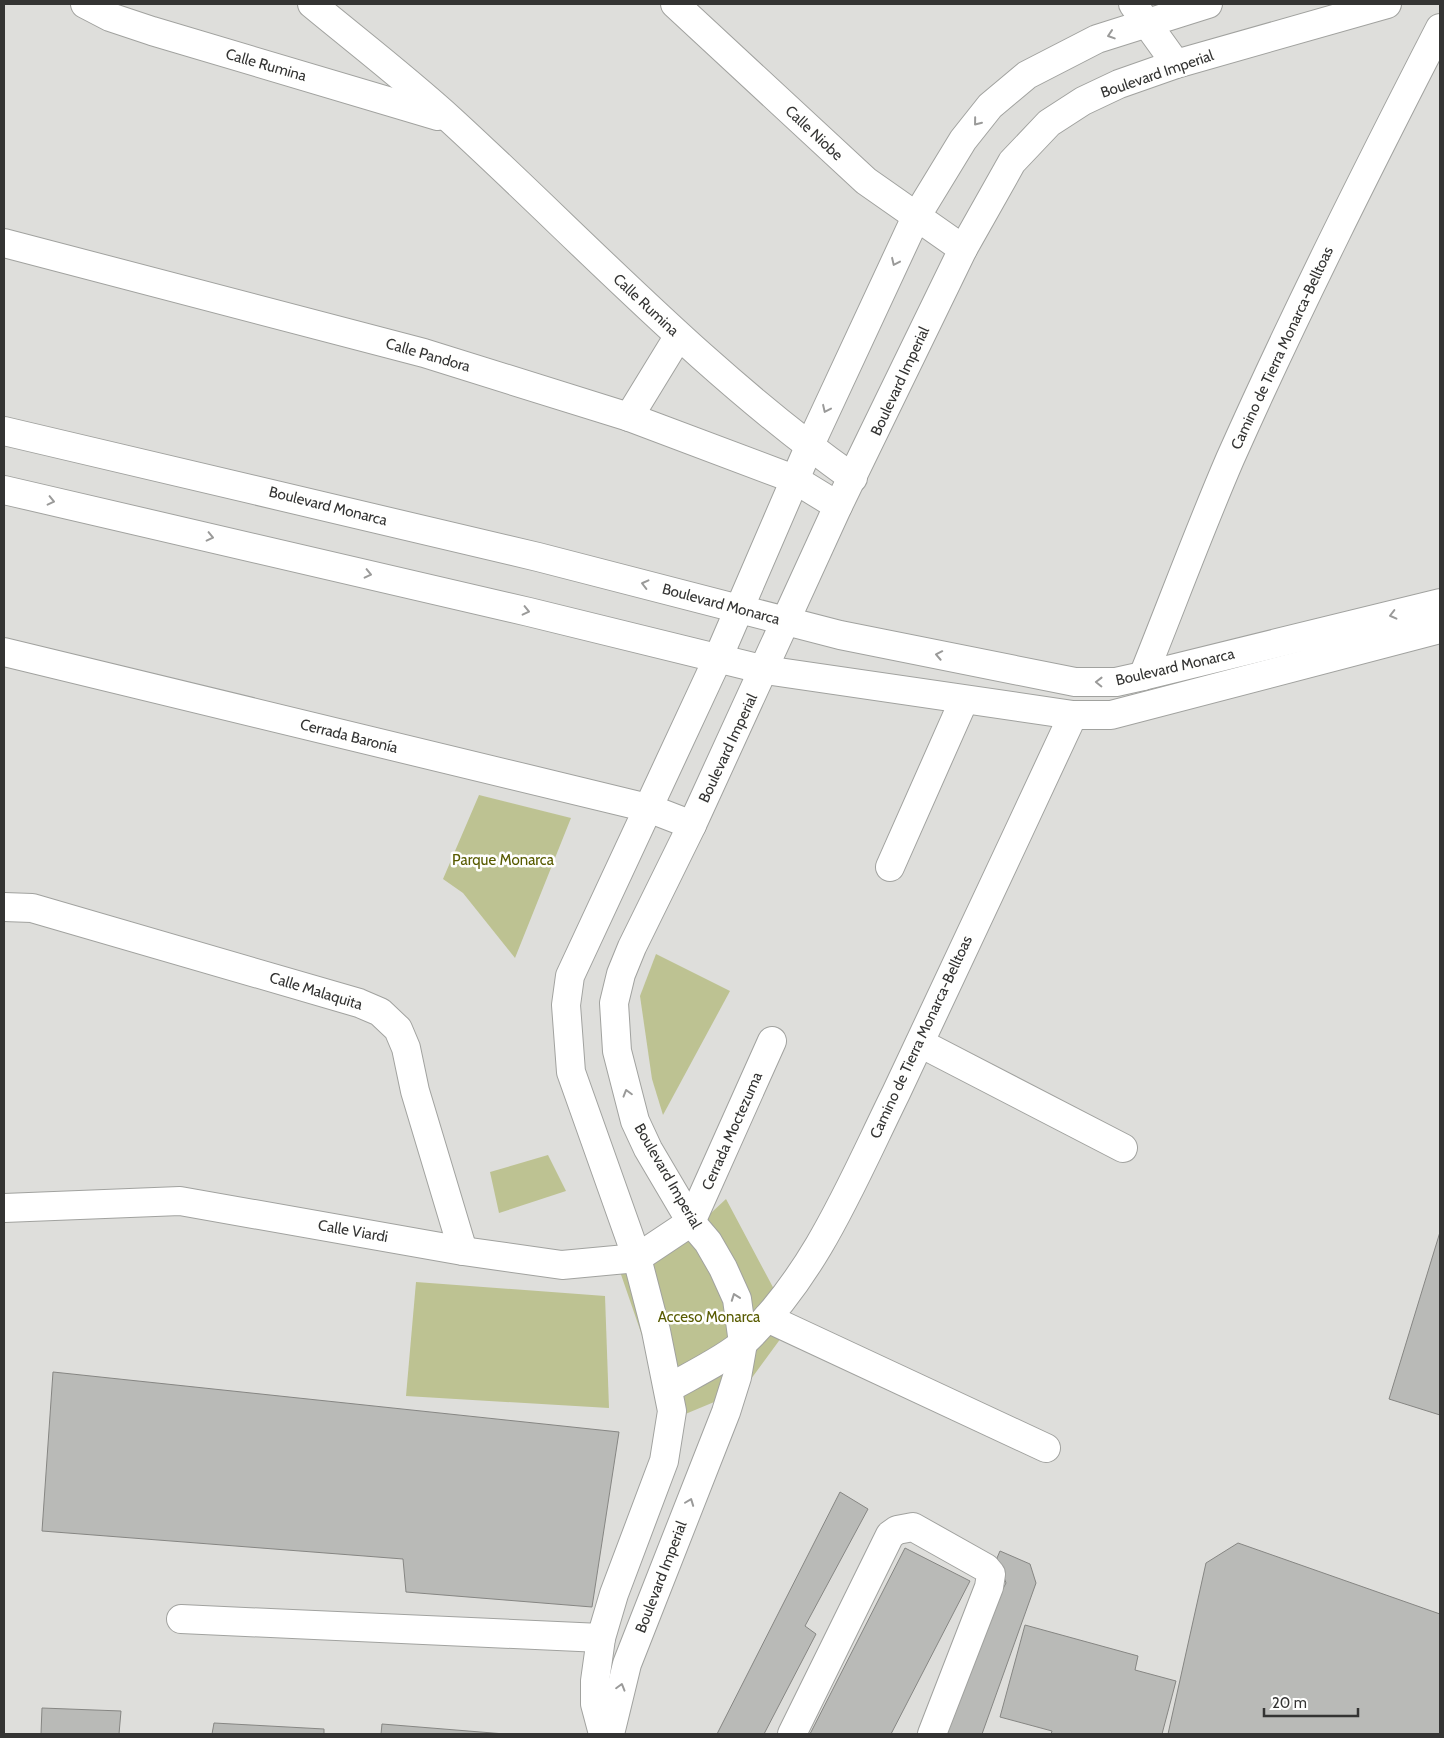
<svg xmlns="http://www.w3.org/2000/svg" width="1444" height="1738" viewBox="0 0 1444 1738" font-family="Cabin,sans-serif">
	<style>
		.green { fill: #bdc292 }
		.building { fill: #b9bab7; stroke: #868683 }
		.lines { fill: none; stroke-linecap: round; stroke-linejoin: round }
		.minor-casing { stroke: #a1a29f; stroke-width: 30 }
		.minor { stroke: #fff; stroke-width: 28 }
		.oneway { stroke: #9a9a99 }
		.labels { text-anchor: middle; stroke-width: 5; stroke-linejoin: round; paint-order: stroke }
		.street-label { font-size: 15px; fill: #343433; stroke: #fffffe }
		.park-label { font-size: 15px; fill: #585b00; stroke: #fffffe }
	</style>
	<rect width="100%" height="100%" fill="#dededb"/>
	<!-- green -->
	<g class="green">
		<polygon points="479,795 571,818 515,958 463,893 443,879"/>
		<polygon points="656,954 730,991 663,1115 652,1079 640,996"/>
		<polygon points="548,1155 566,1191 499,1213 490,1172"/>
		<polygon points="726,1199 792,1323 743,1390 671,1420 615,1257 698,1225"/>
		<polygon points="416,1282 605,1296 609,1408 406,1396"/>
	</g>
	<!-- building -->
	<g class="building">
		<polygon points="1440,1232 1440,1415 1389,1399"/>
		<polygon points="53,1372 619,1432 592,1607 406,1592 403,1559 42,1531"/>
		<polygon points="840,1492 868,1509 805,1626 816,1634 764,1734 717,1734"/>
		<polygon points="1238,1543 1440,1614 1440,1734 1168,1734 1206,1563"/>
		<polygon points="905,1548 970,1581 891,1734 810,1734"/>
		<polygon points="1000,1551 1030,1564 1036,1583 982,1734 938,1734 972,1647 1006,1583 997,1558"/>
		<polygon points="1025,1625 1138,1656 1135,1670 1176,1681 1162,1734 1051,1734 1052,1731 1000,1717"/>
		<polygon points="42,1708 121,1711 119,1734 41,1734"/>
		<polygon points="214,1723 324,1729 324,1734 212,1734"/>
		<polygon points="382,1724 505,1734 381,1734"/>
	</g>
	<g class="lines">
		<!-- minor casing -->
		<g class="minor-casing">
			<g id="minor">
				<polyline points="85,4 110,17 152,31 438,116"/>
				<path d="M 312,4 C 358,42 406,79 451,120 C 583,241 706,374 853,478"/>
				<polyline points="675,4 866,181 963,249"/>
				<polyline points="1133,4 1176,64"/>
				<polyline points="4,243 424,353 629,417 794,479 838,506"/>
				<polyline points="629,417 678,337"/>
				<polyline points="4,431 538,557 840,635 1075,682 1116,682 1143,676 1440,603"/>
				<polyline points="4,490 529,612 765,670 1073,715 1111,715 1440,629"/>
				<polyline points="4,652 648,808 692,825"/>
				<path d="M 1143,676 C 1172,604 1199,531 1230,459 C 1295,313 1367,170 1440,28"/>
				<polyline points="890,867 964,700"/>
				<polyline points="4,907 32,908 359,1003 380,1012 398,1029 406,1048 415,1091 463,1251"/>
				<polyline points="920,1043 1123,1148"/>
				<polyline points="4,1208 180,1201 463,1251 562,1265 637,1258 691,1222 772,1041"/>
				<polyline points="767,1318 1046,1448"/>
				<path d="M 669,1388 C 690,1376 729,1357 744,1342 C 816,1274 853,1180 896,1093 C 956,967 1014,841 1073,715"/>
				<polyline points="181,1619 601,1638"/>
				<polyline points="603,1734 595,1704 595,1681 601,1638 614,1594 664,1461 672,1411 656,1331 637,1258 571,1072 566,1005 570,976 718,658 809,447 916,217 963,140 990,106 1027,75 1097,39 1208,4"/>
				<polyline points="610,1734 627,1664 726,1412 737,1377 743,1343 737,1299 723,1268 708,1242 691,1222 648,1149 635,1121 617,1051 614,1003 621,974 632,947 692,825 838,506 963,249 1012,162 1049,123 1083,101 1119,84 1176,64 1387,4"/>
				<polyline points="792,1734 890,1535 897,1530 913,1527 986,1568 991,1574 989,1587 932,1734"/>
			</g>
		</g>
		<!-- minor -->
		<use href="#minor" class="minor"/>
	</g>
	<!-- one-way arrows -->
	<defs><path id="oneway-chevron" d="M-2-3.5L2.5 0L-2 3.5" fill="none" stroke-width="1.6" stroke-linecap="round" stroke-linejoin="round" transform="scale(1.25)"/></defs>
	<g class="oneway">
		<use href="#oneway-chevron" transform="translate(1111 35) rotate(162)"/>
		<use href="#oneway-chevron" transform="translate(977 122) rotate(129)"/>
		<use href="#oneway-chevron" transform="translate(895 262) rotate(115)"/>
		<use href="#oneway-chevron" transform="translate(826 409) rotate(115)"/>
		<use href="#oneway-chevron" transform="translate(51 501) rotate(13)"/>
		<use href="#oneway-chevron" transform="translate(210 537) rotate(13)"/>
		<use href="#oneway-chevron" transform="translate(368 574) rotate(13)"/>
		<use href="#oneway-chevron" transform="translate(645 584) rotate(-166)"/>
		<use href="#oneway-chevron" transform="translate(526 611) rotate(13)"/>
		<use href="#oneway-chevron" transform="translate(1393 615) rotate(166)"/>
		<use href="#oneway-chevron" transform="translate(939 655) rotate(-169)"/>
		<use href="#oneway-chevron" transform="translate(1099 682) rotate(-179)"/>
		<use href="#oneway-chevron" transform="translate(627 1093) rotate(-106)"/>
		<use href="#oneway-chevron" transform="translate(735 1297) rotate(-110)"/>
		<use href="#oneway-chevron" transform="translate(690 1502) rotate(-69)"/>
		<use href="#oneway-chevron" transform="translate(621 1687) rotate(-74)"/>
	</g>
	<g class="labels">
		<!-- street labels -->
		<g class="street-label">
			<text transform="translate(266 65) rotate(16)" y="5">Calle Rumina</text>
			<text transform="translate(1157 74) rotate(-19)" y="5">Boulevard Imperial</text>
			<text transform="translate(814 133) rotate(43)" y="5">Calle Niobe</text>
			<text transform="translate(646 305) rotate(43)" y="5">Calle Rumina</text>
			<text transform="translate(1282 348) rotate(-65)" y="5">Camino de Tierra Monarca-Belltoas</text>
			<text transform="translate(428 355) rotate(16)" y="5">Calle Pandora</text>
			<text transform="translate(900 381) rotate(-65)" y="5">Boulevard Imperial</text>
			<text transform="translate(328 506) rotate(14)" y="5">Boulevard Monarca</text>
			<text transform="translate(721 604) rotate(15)" y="5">Boulevard Monarca</text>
			<text transform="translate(1175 667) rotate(-13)" y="5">Boulevard Monarca</text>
			<text transform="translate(349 736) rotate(14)" y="5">Cerrada Baronía</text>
			<text transform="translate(728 748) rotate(-65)" y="5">Boulevard Imperial</text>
			<text transform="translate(316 991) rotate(17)" y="5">Calle Malaquita</text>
			<text transform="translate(921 1037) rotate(-65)" y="5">Camino de Tierra Monarca-Belltoas</text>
			<text transform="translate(732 1131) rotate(-66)" y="5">Cerrada Moctezuma</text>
			<text transform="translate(668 1176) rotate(60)" y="5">Boulevard Imperial</text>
			<text transform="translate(353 1231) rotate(10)" y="5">Calle Viardi</text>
			<text transform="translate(661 1577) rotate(-69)" y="5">Boulevard Imperial</text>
		</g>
		<!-- park labels -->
		<g class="park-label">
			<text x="503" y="865">Parque Monarca</text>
			<text x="709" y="1322">Acceso Monarca</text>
		</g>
	</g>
	<!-- border -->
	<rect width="1444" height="1738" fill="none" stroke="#343433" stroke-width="10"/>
	<!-- scale -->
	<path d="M1264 1708v8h94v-8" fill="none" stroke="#343433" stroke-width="2.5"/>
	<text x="1272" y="1708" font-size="15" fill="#343433" stroke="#fffffe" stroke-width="4" paint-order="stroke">20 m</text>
</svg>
